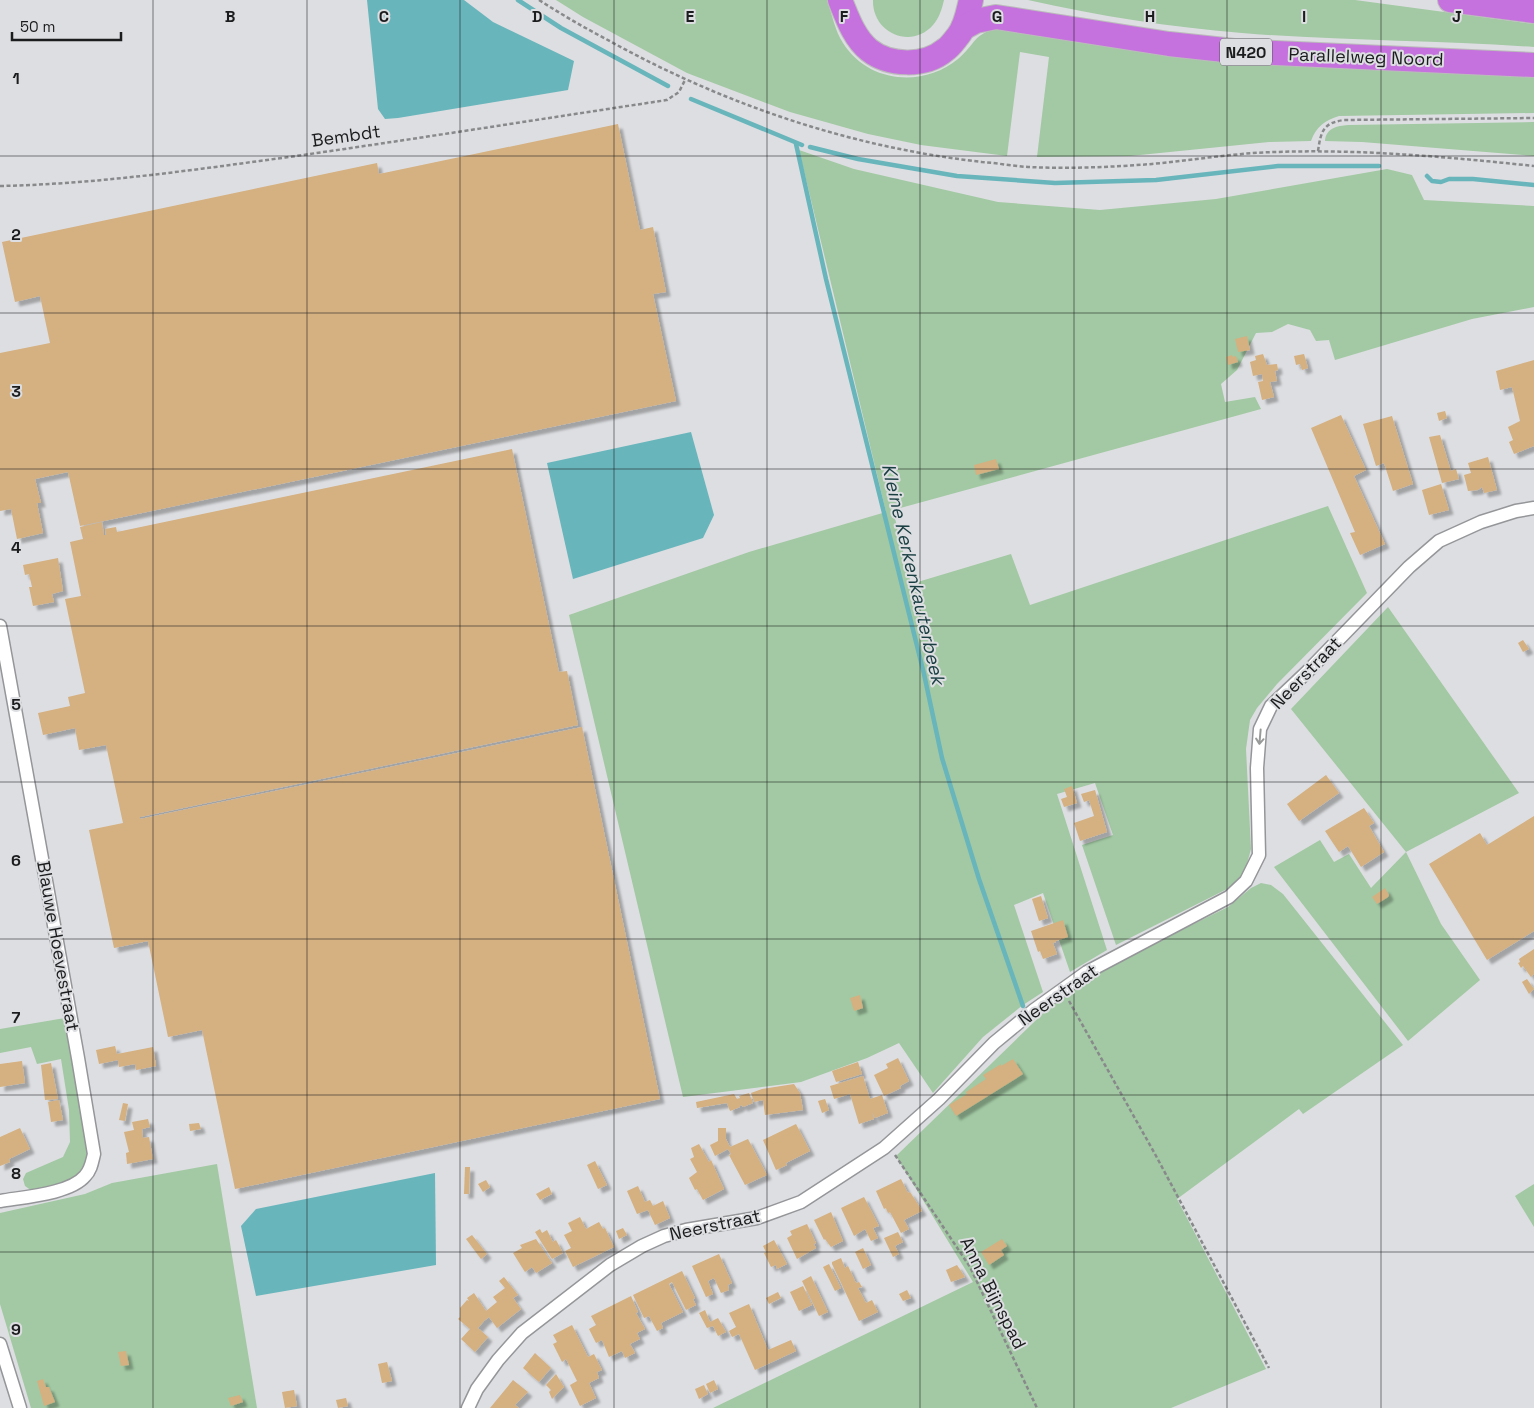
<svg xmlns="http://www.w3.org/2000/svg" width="1534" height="1408" viewBox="0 0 1534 1408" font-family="'Space Grotesk',sans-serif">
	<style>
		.green { fill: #a2c9a3 }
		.water { fill: #68b5bc }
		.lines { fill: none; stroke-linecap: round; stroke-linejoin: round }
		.stream { stroke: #68b5bc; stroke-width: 4.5 }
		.building { fill: #d5b080; filter: url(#shadow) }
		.street-casing { stroke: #959699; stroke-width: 15 }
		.highway-casing { stroke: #bbb; stroke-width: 26 }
		.path { stroke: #88898b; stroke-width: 2.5; stroke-dasharray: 4 2.5; stroke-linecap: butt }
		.street { stroke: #fff; stroke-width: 12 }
		.highway { stroke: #c571de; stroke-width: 24 }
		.oneway { stroke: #989999 }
		.grid { fill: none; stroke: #1b1c1d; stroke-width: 1; stroke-opacity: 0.55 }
		.labels { text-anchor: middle; stroke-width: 4; stroke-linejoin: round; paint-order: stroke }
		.shield { fill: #dddee1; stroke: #555658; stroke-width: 1 }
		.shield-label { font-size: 16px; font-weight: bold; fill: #1b1c1d }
		.street-label { font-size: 18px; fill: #1b1c1d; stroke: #dddee1 }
		.water-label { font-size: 19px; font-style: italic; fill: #193e41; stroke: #dddee1 }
		.grid-label { font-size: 16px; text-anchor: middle; font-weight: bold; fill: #1b1c1d; stroke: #dddee1; stroke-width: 4; stroke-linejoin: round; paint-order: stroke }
	</style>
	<defs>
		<filter id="shadow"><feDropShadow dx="4.5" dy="4.5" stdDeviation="1" flood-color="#0004"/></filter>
	</defs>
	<rect width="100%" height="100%" fill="#dddee1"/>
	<!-- green -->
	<g class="green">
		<path d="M 556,0 L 827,0 C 832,14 835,31 843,43 C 868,83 923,88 958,59 C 976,44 973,33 1000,28 L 1534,72 L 1534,113 L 1339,116 C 1325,120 1316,127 1311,141 L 1269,142 L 1130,156 L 1037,157 L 1049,57 L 1020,52 L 1007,156 L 921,145 L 868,134 L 790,112 L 687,73 L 583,17 Z"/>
		<path d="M 873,0 L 944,0 C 942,9 939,18 933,25 C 911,50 872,33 873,0 Z"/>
		<path d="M 1028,0 L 1355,0 L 1534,24 L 1534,47 C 1437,40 1339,41 1242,33 C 1170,27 1099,16 1028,0 Z"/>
		<path d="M 1534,122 L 1534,156 L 1362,142 L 1325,141 C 1326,128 1337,126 1348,125 Z"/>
		<polygon points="799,150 854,169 998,202 1100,210 1216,199 1387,169 1412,175 1424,200 1534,206 1534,307 1472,319 1335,360 1329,340 1316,341 1310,330 1288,324 1272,332 1256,333 1237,370 1221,384 1225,402 1255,397 1261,409 893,510 911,584 1011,554 1030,605 1328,506 1367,593 1277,684 1257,708 1250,720 1246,749 1251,849 1245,871 1237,881 1227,889 1116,945 1082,845 1113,835 1095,783 1057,794 1107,950 1070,972 1043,893 1014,905 1043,992 1023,1005 983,1037 933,1093 899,1043 867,1058 801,1082 683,1097 569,615 749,552 886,512"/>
		<polygon points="1388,607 1519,793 1406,852 1441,924 1480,980 1408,1041 1274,867 1320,840 1334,862 1349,854 1371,888 1406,852 1291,709"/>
		<polygon points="1261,883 1271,885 1283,894 1403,1045 1303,1114 1299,1109 1177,1199 1266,1369 1171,1408 713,1408 973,1282 896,1156 1064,993 1151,945 1228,907 1251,888"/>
		<path d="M 65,1018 L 89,1152 C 81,1183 59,1185 32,1191 L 25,1186 L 23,1179 L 26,1173 L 63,1157 L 70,1142 L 69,1110 L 61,1059 L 37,1064 L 31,1047 L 0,1053 L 0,1029 Z"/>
		<polygon points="217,1164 257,1408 31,1408 0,1304 0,1213 85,1194 112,1183"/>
		<polygon points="1534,1184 1534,1227 1515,1196"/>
	</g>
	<!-- water -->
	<g class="water">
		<polygon points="367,0 464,0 493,22 574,61 568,90 398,118 385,119 378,109"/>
		<polygon points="691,432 714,515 703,538 573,579 547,463"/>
		<polygon points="435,1173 436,1265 256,1296 241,1226 256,1209"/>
	</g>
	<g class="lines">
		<!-- stream -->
		<g class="stream">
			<polyline points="518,0 561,28 668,86"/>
			<polyline points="691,99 802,145"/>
			<polyline points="796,144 826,279 924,674 942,758 979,879 1023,1006"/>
			<polyline points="810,147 858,159 957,176 1055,183 1156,180 1278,166 1379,166"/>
			<polyline points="1427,176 1432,181 1441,182 1449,179 1473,179 1534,185"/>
		</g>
	</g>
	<!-- building -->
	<g class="building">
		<polygon points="618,124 640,230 653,227 666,292 653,294 676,401 80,526 68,472 35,479 41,503 37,503 43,533 17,539 11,509 0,511 0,353 50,343 40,296 15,302 2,242 377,163 379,174"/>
		<polygon points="1247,336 1250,350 1238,352 1235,339"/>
		<polygon points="1263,354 1267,365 1277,364 1278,370 1275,371 1277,381 1270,382 1274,397 1262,400 1258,382 1263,381 1262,374 1253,376 1250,362 1256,360 1255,356"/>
		<polygon points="1304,354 1308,368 1302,370 1300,364 1296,365 1294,356"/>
		<polygon points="1232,355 1233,357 1236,356 1238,362 1228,365 1226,357"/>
		<polygon points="1534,360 1534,446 1514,454 1509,442 1513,440 1508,427 1520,421 1512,387 1500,390 1496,371"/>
		<polygon points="1445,411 1447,418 1439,421 1437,413"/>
		<polygon points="1341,415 1366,470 1354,476 1385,544 1360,555 1350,533 1355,532 1311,428"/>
		<polygon points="1392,416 1413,484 1393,491 1384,463 1376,466 1363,424"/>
		<polygon points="1440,435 1451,471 1456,469 1459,479 1442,483 1429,437"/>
		<polygon points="512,449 559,672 567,671 578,725 140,817 140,819 582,727 660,1099 235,1189 202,1030 168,1037 148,941 114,948 89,830 123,823 106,745 79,750 75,728 43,735 38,713 70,706 68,697 85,693 65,599 81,596 70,542 83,539 80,527 102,522 104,535 106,535 105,529 116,527 117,532"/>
		<polygon points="1488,457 1497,490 1484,493 1482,487 1478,490 1468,491 1464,475 1471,473 1468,463"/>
		<polygon points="996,459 999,469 976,475 974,465"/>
		<polygon points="1441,484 1449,510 1429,515 1422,490"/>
		<polygon points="58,558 63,591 52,594 54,602 33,606 29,587 32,587 29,574 25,575 23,565"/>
		<polygon points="1523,640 1529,649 1523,652 1518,643"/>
		<polygon points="1326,775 1339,793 1299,821 1287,804"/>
		<polygon points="1072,786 1077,803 1064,807 1061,799 1067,797 1064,789"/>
		<polygon points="1095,790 1107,832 1080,841 1074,823 1094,816 1089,800 1084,802 1081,794"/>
		<polygon points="1364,808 1374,823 1369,826 1384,852 1361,867 1348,846 1339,852 1325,831"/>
		<polygon points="1534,816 1534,931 1487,960 1429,864 1480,833 1487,845"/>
		<polygon points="1385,888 1389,895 1388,897 1377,904 1372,897"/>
		<polygon points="1041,896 1048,918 1039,921 1032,899"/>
		<polygon points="1063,920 1068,937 1056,941 1056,942 1053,943 1057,954 1043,959 1040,951 1038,952 1031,931"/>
		<polygon points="1534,949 1534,974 1531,977 1523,966 1521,968 1518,963 1520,962 1519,959"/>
		<polygon points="1527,979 1534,989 1529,994 1522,982"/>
		<polygon points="860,995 863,1008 854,1011 850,998"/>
		<polygon points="115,1046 117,1054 153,1047 156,1066 136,1070 135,1064 119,1067 118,1060 99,1064 96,1050"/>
		<polygon points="898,1058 909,1081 900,1086 901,1088 884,1096 874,1075 888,1068 886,1064"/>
		<polygon points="1013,1059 1023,1074 956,1116 949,1105 967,1094 966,1092 986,1079 983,1075 1001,1064 1001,1066"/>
		<polygon points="22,1061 25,1083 0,1087 0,1064"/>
		<polygon points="858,1062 862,1074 836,1082 832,1071"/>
		<polygon points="51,1063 58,1099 45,1100 41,1065"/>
		<polygon points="863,1076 870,1099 882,1095 888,1113 875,1118 872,1112 874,1119 859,1124 850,1094 834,1099 830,1086"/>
		<polygon points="794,1084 800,1093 803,1110 765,1115 763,1100 754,1102 751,1093 762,1089"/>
		<polygon points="749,1093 753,1103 743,1107 742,1105 740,1106 740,1107 730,1111 727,1103 697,1108 696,1102 734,1094 737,1099 740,1098 739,1096"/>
		<polygon points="825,1099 829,1110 822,1113 818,1101"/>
		<polygon points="59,1100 63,1120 51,1122 48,1102"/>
		<polygon points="123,1103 128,1104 125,1121 119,1120"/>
		<polygon points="148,1119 150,1127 142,1129 143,1138 149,1137 153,1159 127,1164 126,1153 129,1152 124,1132 134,1130 132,1122"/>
		<polygon points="199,1123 201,1129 190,1131 189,1124"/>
		<polygon points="796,1124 810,1151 786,1163 787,1165 776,1170 763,1140"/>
		<polygon points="20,1128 30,1149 9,1159 10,1162 0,1166 0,1137"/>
		<polygon points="718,1128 726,1128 726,1139 730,1147 748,1139 767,1175 745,1185 729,1155 731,1154 728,1149 715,1156 710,1145 718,1141"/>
		<polygon points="699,1144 709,1162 711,1160 724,1189 703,1200 697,1189 695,1190 689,1178 697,1172 690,1159 694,1157 691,1148"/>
		<polygon points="595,1161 607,1185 598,1189 587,1165"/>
		<polygon points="465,1167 470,1167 469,1194 464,1194"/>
		<polygon points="901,1179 908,1193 910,1192 921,1209 922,1211 904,1220 909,1229 901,1233 890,1212 888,1213 886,1208 884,1209 876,1191"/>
		<polygon points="486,1180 490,1187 483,1192 478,1184"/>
		<polygon points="638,1186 645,1202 650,1200 653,1206 663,1201 670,1218 655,1225 648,1210 637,1214 627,1191"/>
		<polygon points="549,1187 552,1194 540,1200 536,1194"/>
		<polygon points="864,1197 879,1226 873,1228 878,1238 871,1241 865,1229 854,1236 841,1208"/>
		<polygon points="831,1212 843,1241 831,1247 825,1239 824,1240 814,1220"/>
		<polygon points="580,1217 586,1229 599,1222 603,1229 605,1228 614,1247 573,1267 565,1251 571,1248 564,1235 572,1231 568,1223"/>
		<polygon points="807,1224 816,1243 814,1244 816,1248 797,1259 787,1238 792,1235 790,1231"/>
		<polygon points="623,1228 627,1235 619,1239 616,1231"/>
		<polygon points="540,1229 542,1233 547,1230 553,1242 556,1240 563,1253 552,1259 535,1232"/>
		<polygon points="898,1232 903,1242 895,1246 899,1254 893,1257 884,1238"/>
		<polygon points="472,1235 487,1254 481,1259 466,1239"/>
		<polygon points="536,1239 552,1263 536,1273 532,1267 525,1272 513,1253 522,1248 520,1245"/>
		<polygon points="1002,1239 1007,1246 1001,1250 1004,1255 989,1265 981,1252"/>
		<polygon points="774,1240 787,1264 777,1269 776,1265 771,1267 764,1253 766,1252 763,1246"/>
		<polygon points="863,1248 871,1265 863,1269 855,1252"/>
		<polygon points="719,1254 732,1283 728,1285 729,1290 721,1293 714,1278 708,1281 713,1294 706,1297 692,1266"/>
		<polygon points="841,1258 845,1268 848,1266 856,1283 859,1282 862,1287 858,1288 866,1303 872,1300 878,1312 859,1321 832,1264 832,1262"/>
		<polygon points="829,1264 841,1288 835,1291 823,1267"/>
		<polygon points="957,1265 965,1277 951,1282 946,1270"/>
		<polygon points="682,1271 695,1298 693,1299 696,1305 686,1310 672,1282 669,1284 683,1312 661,1323 663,1328 657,1331 649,1316 644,1318 633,1295"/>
		<polygon points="811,1276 828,1312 819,1316 802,1281"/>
		<polygon points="504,1277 518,1295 513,1298 521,1309 497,1328 489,1317 484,1321 478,1328 488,1337 475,1352 461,1339 470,1329 458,1319 460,1317 460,1308 467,1300 469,1301 467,1298 474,1293 486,1311 497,1302 493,1297 505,1288 499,1281"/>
		<polygon points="803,1286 812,1305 799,1311 790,1292"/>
		<polygon points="907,1290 911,1298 903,1301 899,1294"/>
		<polygon points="778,1292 781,1298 769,1304 766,1298"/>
		<polygon points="631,1296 638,1312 636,1313 645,1329 637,1333 640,1339 630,1344 635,1353 625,1358 622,1351 609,1357 602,1340 596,1343 589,1329 596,1325 591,1316"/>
		<polygon points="749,1304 768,1350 791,1340 796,1351 755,1370 739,1334 732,1337 729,1331 736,1327 729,1313"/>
		<polygon points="705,1310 710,1322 718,1318 726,1332 718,1336 713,1326 707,1328 699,1313"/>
		<polygon points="572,1325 588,1357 594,1354 602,1370 597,1372 599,1378 589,1383 596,1398 580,1406 570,1385 577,1381 566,1359 562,1362 553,1344 557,1342 553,1335"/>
		<polygon points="126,1351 129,1365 121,1366 118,1352"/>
		<polygon points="535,1353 551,1368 539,1382 523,1368"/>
		<polygon points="387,1362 392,1381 382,1383 378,1364"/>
		<polygon points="556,1374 564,1387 552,1399 549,1392 551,1390 546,1385"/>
		<polygon points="43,1379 46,1387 49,1387 55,1402 44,1406 37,1381"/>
		<polygon points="513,1380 528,1392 515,1405 519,1408 490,1408"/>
		<polygon points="714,1380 718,1389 710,1393 706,1384"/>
		<polygon points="704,1385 708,1394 699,1399 695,1389"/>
		<polygon points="294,1390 297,1406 285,1408 282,1392"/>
		<polygon points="240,1395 243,1402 231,1406 228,1398"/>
		<polygon points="346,1398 348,1406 338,1408 336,1400"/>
	</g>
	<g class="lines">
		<!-- street casing -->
		<g class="street-casing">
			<g id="street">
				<path d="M 0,626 L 78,1058 L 94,1154 C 92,1162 91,1170 85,1176 C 70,1194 23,1197 0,1201"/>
				<polyline points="0,1344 20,1408"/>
				<polyline points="468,1408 477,1389 498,1360 522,1333 610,1265 642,1246 664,1236 686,1230 757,1218 801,1202 884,1148 939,1099 994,1043 1034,1010 1087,972 1229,897 1246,881 1259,855 1257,768 1260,729 1271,706 1308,671 1409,567 1439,541 1481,522 1516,511 1534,508"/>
			</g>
		</g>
		<!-- highway casing -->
		<g class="highway-casing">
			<g id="highway">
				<path d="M 840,0 C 847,17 854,38 869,50 C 889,66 925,67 945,50 C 950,47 954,41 958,36 C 966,26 968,12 971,0"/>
				<polyline points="1450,0 1534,11"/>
				<polyline points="963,28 976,21 996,17 1169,44 1234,51 1534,65"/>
			</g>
		</g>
		<!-- path -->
		<g class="path">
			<path d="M 539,0 C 561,14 583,27 606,39 C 723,104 849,147 982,162 C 997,163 1013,166 1028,167 C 1069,169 1112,167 1152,164 C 1194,160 1234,153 1276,152 C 1362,149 1448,157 1534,166"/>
			<path d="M 1318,151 C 1321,131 1323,123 1344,120 L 1534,118"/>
			<path d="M 0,186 C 97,184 193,170 289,157 C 415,139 541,119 667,100 L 679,92 L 685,80"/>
			<polyline points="1069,1001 1155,1154 1269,1368"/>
			<polyline points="895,1155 970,1267 1037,1408"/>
		</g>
		<!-- street -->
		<use href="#street" class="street"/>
		<!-- highway -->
		<use href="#highway" class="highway"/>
	</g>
	<!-- one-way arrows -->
	<defs><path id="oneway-shaft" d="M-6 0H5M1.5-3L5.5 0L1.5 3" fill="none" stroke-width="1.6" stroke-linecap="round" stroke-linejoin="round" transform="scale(1.25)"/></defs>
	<use class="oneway" href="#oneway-shaft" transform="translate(1260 737) rotate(95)"/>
	<!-- grid -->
	<path class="grid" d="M 153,0 L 153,1408M 307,0 L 307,1408M 460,0 L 460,1408M 614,0 L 614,1408M 767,0 L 767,1408M 920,0 L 920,1408M 1074,0 L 1074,1408M 1227,0 L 1227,1408M 1381,0 L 1381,1408M 0,156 L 1534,156M 0,313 L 1534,313M 0,469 L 1534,469M 0,626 L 1534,626M 0,782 L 1534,782M 0,939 L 1534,939M 0,1095 L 1534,1095M 0,1252 L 1534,1252"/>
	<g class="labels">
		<!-- shield labels -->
		<rect class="shield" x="1220" y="38.5" width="52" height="27" rx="4"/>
		<g class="shield-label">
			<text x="1246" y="58">N420</text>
		</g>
		<!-- street labels -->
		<g class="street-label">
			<text transform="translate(1366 57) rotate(2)" y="6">Parallelweg Noord</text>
			<text transform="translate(346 136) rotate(-8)" y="6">Bembdt</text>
			<text transform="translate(1306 673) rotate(-46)" y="6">Neerstraat</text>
			<text transform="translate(58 946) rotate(80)" y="6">Blauwe Hoevestraat</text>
			<text transform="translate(1058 995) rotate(-35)" y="6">Neerstraat</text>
			<text transform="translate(715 1225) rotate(-12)" y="6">Neerstraat</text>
			<text transform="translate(993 1293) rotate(63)" y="6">Anna Bijnspad</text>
		</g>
		<!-- water labels -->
		<g class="water-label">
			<text transform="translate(914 574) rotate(77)" y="7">Kleine Kerkenkauterbeek</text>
		</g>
	</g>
	<g class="grid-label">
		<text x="230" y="22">B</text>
		<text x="384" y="22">C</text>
		<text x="537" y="22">D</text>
		<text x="690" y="22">E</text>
		<text x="844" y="22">F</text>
		<text x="997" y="22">G</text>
		<text x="1150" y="22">H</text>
		<text x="1304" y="22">I</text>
		<text x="1457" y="22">J</text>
		<text x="16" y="84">1</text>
		<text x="16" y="240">2</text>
		<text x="16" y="397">3</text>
		<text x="16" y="553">4</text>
		<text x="16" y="710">5</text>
		<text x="16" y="866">6</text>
		<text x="16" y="1023">7</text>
		<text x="16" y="1179">8</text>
		<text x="16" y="1335">9</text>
	</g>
	<!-- scale -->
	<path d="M12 32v8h109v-8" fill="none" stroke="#1b1c1d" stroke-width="2.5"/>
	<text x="20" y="32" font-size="15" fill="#1b1c1d" stroke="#dddee1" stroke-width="4" paint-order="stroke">50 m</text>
</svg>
